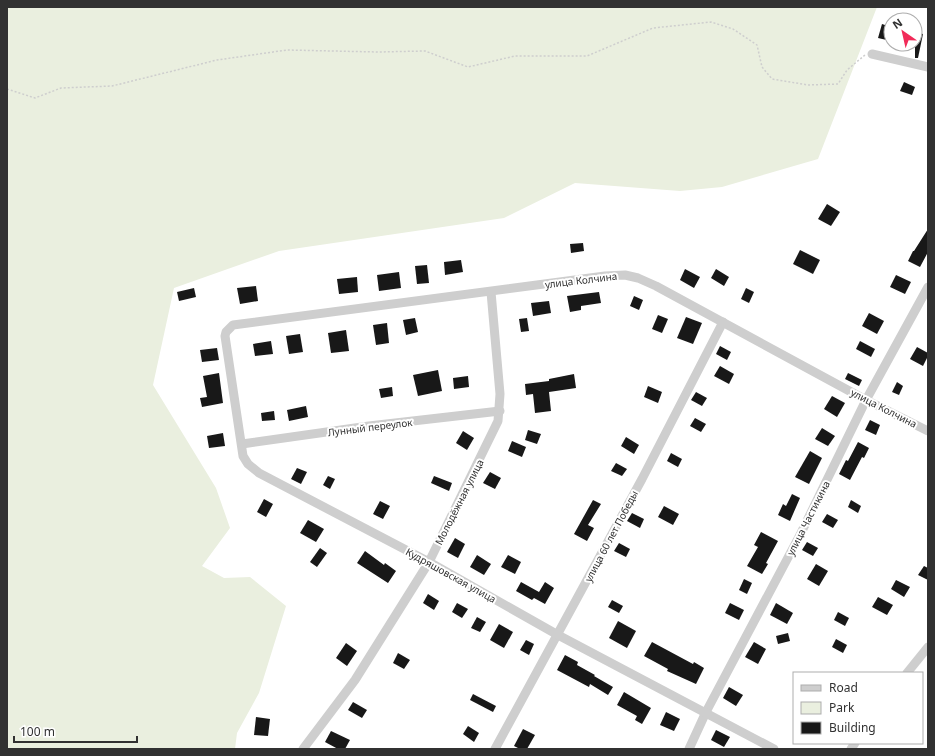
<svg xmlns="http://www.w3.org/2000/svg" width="935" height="756" viewBox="0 0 935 756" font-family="'Noto Sans',sans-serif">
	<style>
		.green { fill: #eaefdf }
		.building { fill: #181818 }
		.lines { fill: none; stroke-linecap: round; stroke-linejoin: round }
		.path { stroke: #cecece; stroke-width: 1.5; stroke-dasharray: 2 2; stroke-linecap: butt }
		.street { stroke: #cecece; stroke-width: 9 }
		.labels { text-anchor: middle; stroke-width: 4; stroke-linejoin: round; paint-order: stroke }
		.street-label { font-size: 10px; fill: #313131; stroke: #fff }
	</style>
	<rect width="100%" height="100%" fill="#fff"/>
	<!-- green -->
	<polygon class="green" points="7,7 877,7 818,159 722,187 680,191 575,183 504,218 279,251 174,288 153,385 216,488 230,528 202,566 224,578 250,577 286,606 259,693 237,733 235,749 7,749"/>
	<!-- building -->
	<g class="building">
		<polygon points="882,24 891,27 891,41 878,38"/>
		<polygon points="915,32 923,34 918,58 915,58"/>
		<polygon points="904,82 915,87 912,95 900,91"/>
		<polygon points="827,204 840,212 831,226 818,219"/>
		<polygon points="928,229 928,252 920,267 908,261 913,251 914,251"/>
		<polygon points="583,243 584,251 571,253 570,244"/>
		<polygon points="800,250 820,260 813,274 793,264"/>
		<polygon points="461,260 463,272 445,275 444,262"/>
		<polygon points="427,265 429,283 417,284 415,266"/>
		<polygon points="685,269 700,277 694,288 680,280"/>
		<polygon points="716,269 729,277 724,286 711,278"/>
		<polygon points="399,272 401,288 379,291 377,275"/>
		<polygon points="896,275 911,282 905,294 890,287"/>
		<polygon points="357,277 358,292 339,294 337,279"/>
		<polygon points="256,286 258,301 240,304 237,288"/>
		<polygon points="194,288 196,297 179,301 177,292"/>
		<polygon points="746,288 754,292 749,303 741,299"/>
		<polygon points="599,292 601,303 581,306 581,310 570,312 567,296"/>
		<polygon points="634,296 643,300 639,310 630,306"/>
		<polygon points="549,301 551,313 533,316 531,303"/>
		<polygon points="869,313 884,321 877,334 862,326"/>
		<polygon points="658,315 668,319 662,333 652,329"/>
		<polygon points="686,317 702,323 693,344 677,338"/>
		<polygon points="415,318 418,332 406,335 403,320"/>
		<polygon points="527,318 529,331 521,332 519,319"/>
		<polygon points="387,323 389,343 376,345 373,325"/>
		<polygon points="346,330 349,351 331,353 328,333"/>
		<polygon points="300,334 303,352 289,354 286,336"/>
		<polygon points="271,341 273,354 255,356 253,344"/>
		<polygon points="860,341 875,349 871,357 856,349"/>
		<polygon points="720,346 731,352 727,360 716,354"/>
		<polygon points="917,347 928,353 928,356 923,366 910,359"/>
		<polygon points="217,348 219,360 202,362 200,350"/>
		<polygon points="720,366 734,374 729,384 714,376"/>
		<polygon points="438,370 442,391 418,396 413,375"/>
		<polygon points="219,373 223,403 202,407 200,398 207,397 203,376"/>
		<polygon points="848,373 862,380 859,386 845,379"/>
		<polygon points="574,374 576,388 549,392 551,411 535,413 533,394 526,395 525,384 549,381 549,379"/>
		<polygon points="468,376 469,387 454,389 453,378"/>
		<polygon points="897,382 903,386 899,395 892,392"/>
		<polygon points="648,386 662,392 658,403 644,397"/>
		<polygon points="392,387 393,396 381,398 379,389"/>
		<polygon points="696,392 707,398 702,406 691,400"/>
		<polygon points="832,396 845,403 837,417 824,409"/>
		<polygon points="306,406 308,417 289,421 287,410"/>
		<polygon points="274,411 275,420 262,421 261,413"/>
		<polygon points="695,418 706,424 701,432 690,426"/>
		<polygon points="870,420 880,425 876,435 865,430"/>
		<polygon points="822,428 835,436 828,446 815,439"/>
		<polygon points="528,430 541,434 537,444 525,440"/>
		<polygon points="463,431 474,438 467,450 456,443"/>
		<polygon points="223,433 225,446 209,448 207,436"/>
		<polygon points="626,437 639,445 634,454 621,446"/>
		<polygon points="512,441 526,447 522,457 508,451"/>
		<polygon points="858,442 869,448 864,458 862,457 850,480 839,474 846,460 848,461"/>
		<polygon points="810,451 822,458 809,484 795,477"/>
		<polygon points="671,453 682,459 678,467 667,461"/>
		<polygon points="616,463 627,469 622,476 611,471"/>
		<polygon points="297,468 307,472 301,484 291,479"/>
		<polygon points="490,472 501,478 495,489 483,483"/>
		<polygon points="328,476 335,479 330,489 323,485"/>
		<polygon points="434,476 452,483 449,491 431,483"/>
		<polygon points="792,494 800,498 790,521 778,515 783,504 786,506"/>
		<polygon points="264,499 273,504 266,517 257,512"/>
		<polygon points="593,500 601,504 588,525 594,528 587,541 574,534"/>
		<polygon points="851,500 861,506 858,513 848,507"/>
		<polygon points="380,501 390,506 383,519 373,514"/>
		<polygon points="664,506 679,514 673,525 658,517"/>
		<polygon points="632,513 644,519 640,528 627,521"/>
		<polygon points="827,514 838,520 833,528 822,522"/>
		<polygon points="308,520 324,529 316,542 300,533"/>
		<polygon points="761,532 778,541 766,563 768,564 762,574 747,566 758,547 754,545"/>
		<polygon points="455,538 465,544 458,558 447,552"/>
		<polygon points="807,542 818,548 813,556 802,550"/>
		<polygon points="619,543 630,549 626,557 614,551"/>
		<polygon points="320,548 327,553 317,567 310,562"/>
		<polygon points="365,551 384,565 385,563 396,571 388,583 357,563"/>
		<polygon points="477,555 491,564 484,575 470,567"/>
		<polygon points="508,555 521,562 515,574 501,567"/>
		<polygon points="816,564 828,571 819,586 807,579"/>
		<polygon points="924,566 928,568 928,580 918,575"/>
		<polygon points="744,579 752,583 747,594 739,590"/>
		<polygon points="896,580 910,587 904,597 891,589"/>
		<polygon points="521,582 539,592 545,582 554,588 545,604 534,598 532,600 516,591"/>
		<polygon points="428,594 439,601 434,610 423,603"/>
		<polygon points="878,597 893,605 887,615 872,607"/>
		<polygon points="612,600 623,606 619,613 608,607"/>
		<polygon points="457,603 468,609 462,618 452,612"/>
		<polygon points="730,603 744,610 739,620 725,613"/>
		<polygon points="776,603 793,613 787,624 770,615"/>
		<polygon points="838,612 849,618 845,626 834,620"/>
		<polygon points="477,617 486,622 480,632 471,628"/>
		<polygon points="618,621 636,631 627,648 609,638"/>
		<polygon points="499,624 513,632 504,648 490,640"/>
		<polygon points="788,633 790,641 778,644 776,636"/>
		<polygon points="836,639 847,645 843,653 832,647"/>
		<polygon points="526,640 534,644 529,655 520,650"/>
		<polygon points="652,642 693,664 694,662 704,668 696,684 667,671 668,669 644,656"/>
		<polygon points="754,642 766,649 758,664 745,657"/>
		<polygon points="346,643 357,651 347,666 336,658"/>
		<polygon points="398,653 410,660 404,669 393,663"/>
		<polygon points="565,655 578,662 577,665 595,675 594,676 613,687 608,695 590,684 589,687 557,670"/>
		<polygon points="729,687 743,695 736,706 723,698"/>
		<polygon points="624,692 651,708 642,724 635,720 637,716 617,705"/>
		<polygon points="473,694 496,706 493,712 470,700"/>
		<polygon points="353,702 367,710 362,718 348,710"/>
		<polygon points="666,712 680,719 674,731 660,725"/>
		<polygon points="256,717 270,719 268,736 254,735"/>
		<polygon points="468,726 479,733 474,742 463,734"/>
		<polygon points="523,729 535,735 527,749 520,749 514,746"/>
		<polygon points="716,730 730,737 724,747 711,740"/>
		<polygon points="331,731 350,740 345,749 338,749 325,742"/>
	</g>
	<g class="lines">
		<!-- path -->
		<polyline class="path" points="7,89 35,98 61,88 112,86 217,60 287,50 378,52 425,51 468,67 515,56 587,56 653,28 711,22 733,29 757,45 762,67 772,79 808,85 838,84 847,70 865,55"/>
		<!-- street -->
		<g class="street">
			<polyline points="872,54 928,67"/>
			<polyline points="242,444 369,426 500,411"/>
			<polyline points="907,673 928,647"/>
			<polyline points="303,749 355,680 429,562 498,421 500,394 491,292"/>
			<polyline points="495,749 642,479 723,322"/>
			<polyline points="689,749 706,712 801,533 866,400 928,287"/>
			<polyline points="774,749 558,635 429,562 259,473 248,464 243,456 225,336 226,332 233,325 605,276 625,275 638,278 656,286 866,400 928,431"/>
			<polyline points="851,749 855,743"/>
		</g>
	</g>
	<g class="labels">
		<!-- street labels -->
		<g class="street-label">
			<text transform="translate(581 280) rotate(-7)" y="4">улица Колчина</text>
			<text transform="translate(884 408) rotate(27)" y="4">улица Колчина</text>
			<text transform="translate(370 427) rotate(-7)" y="4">Лунный переулок</text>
			<text transform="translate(459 502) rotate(-63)" y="4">Молодёжная улица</text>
			<text transform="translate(808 518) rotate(-63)" y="4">улица Частикина</text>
			<text transform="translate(611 536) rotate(-62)" y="4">улица 60 лет Победы</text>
			<text transform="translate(451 575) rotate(29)" y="4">Кудряшовская улица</text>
		</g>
	</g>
	<!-- border -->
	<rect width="935" height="756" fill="none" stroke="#313131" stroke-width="16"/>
	<!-- legend -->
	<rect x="793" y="672" width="130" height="72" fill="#ffffff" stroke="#adadad"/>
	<rect x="801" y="685" width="20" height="6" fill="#cecece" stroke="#adadad"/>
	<text x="829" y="692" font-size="12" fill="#313131">Road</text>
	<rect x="801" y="702" width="20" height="12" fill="#eaefdf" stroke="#adadad"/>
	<text x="829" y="712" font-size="12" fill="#313131">Park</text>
	<rect x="801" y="722" width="20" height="12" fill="#181818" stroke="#adadad"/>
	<text x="829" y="732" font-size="12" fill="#313131">Building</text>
	<!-- north arrow -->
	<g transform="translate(903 32) rotate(326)"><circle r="19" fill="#ffffff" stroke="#adadad"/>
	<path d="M0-3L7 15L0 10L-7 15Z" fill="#f12b59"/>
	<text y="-6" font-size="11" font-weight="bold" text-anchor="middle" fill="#313131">N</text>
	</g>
	<!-- scale -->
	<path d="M14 736v6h123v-6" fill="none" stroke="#313131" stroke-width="2"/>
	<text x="20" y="736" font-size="12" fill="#313131" stroke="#ffffff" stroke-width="3" paint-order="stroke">100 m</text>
</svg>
